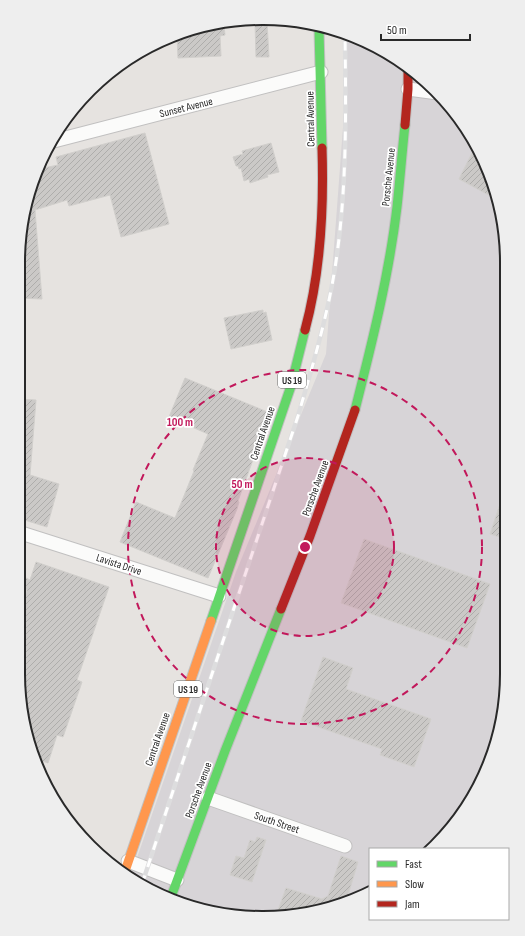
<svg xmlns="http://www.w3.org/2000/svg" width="525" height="936" viewBox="0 0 525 936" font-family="'Sofia Sans Condensed',sans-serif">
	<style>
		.industrial { fill: #d7d4d7 }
		.building { fill: url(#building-hatch); stroke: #d1cfcc }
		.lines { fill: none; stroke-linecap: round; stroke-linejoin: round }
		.street-casing { stroke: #c1c0c0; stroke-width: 15 }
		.fast-casing { stroke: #c1c0c0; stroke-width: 11 }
		.slow-casing { stroke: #c1c0c0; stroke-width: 11 }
		.jam-casing { stroke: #c1c0c0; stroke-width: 11 }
		.street { stroke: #fbfbfa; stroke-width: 13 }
		.fast { stroke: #63d668; stroke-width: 9 }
		.slow { stroke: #ff974d; stroke-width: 9 }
		.jam { stroke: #b3261e; stroke-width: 9 }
		.rail-casing { stroke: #ddddde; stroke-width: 4.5 }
		.rail { stroke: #fff; stroke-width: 3; stroke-dasharray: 9; stroke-linecap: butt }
		.ring { fill: none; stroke: #c2185b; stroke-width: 2; stroke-dasharray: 7 5 }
		.labels { text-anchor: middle; stroke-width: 3.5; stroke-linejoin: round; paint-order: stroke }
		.shield { fill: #fff; stroke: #696969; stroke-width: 1 }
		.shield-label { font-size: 10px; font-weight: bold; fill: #292929 }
		.street-label { font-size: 11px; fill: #292929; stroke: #fff }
		.rim { fill: none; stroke: #292929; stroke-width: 2 }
		.centre { fill: #c2185b; stroke: #fff; stroke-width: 2 }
		.ring-label { font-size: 12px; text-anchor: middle; font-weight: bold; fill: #c2185b; stroke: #fff; stroke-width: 3.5; stroke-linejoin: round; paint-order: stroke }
	</style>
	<defs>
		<pattern id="building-hatch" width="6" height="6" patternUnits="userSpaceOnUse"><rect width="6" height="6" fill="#cbc9c7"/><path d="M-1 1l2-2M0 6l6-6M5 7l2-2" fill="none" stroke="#aeadab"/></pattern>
	</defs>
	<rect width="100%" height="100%" fill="#e6e3e0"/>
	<!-- industrial -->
	<polygon class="industrial" points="347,38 385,51 435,89 466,127 494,184 505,231 506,689 494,752 474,796 431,849 370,849 370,891 356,899 278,917 199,910 130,878 236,572 326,354 347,74"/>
	<!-- building -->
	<g class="building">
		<polygon points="267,22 269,57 256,57 255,23"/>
		<polygon points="224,25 225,35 220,36 221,56 178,58 177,37 185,33 202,32 202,26"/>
		<polygon points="145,133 169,224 121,237 110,195 69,206 67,200 35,210 42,299 18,298 19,247 26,199 39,169 58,165 56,157"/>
		<polygon points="271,143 279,172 267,175 268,177 250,183 249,179 244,181 241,168 239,169 238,166 236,166 233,157 243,154 242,151"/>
		<polygon points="473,151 479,154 494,184 498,200 459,179"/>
		<polygon points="263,310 263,313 266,312 272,340 231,349 224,318"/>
		<polygon points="185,378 270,413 238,501 239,502 237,509 208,578 120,542 136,502 175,518 194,471 193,470 208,434 169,417"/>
		<polygon points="18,399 36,400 30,475 59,484 47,527 18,518"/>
		<polygon points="504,492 506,492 506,539 490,534"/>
		<polygon points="364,539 490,584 467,648 341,603"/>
		<polygon points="36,562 109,587 77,680 82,682 63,737 57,735 48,763 34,758 31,752 18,674 18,618 27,590 22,588 26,578 30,580"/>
		<polygon points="323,657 353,668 346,689 431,719 414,767 380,755 382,749 301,721"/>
		<polygon points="257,837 266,840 252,882 230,875 236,856 244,858 250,840 255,842"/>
		<polygon points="341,856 358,862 346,902 286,916 277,913 286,888 322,899 328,896"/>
	</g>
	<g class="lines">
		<!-- street casing -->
		<g class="street-casing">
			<g id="street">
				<polyline points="408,89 438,93"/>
				<polyline points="50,142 321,72"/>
				<polyline points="18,532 219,596"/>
				<polyline points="208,798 345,846"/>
				<polyline points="128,861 177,880"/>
			</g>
		</g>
		<!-- fast casing -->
		<g class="fast-casing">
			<g id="fast">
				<polyline points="319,29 322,148"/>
				<path d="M 355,410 C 372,343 389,275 397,207 C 400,180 402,152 405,125"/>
				<polyline points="211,621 291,386 305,330"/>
				<polyline points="171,897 225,751 281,609"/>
			</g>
		</g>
		<!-- slow casing -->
		<g class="slow-casing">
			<polyline id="slow" points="124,874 211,621"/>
		</g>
		<!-- jam casing -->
		<g class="jam-casing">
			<g id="jam">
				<polyline points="405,125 408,89 408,69"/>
				<path d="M 305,330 C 321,271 324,209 322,148"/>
				<polyline points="281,609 310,536 355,410"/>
			</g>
		</g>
		<!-- street -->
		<use href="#street" class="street"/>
		<!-- fast -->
		<use href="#fast" class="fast"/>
		<!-- slow -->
		<use href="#slow" class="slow"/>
		<!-- jam -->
		<use href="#jam" class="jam"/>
		<!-- rail casing -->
		<g class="rail-casing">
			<path id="rail" d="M 142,884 L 298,416 C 312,368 327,318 335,268 C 347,192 346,115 345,37"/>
		</g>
		<!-- rail -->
		<use href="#rail" class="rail"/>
	</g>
	<!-- distance rings -->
	<circle cx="305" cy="547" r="89" fill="#c2185b" fill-opacity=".12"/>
	<g class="ring">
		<circle cx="305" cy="547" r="89"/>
		<circle cx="305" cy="547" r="177"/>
	</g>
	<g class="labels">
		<!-- shield labels -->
		<g class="shield">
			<rect x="278" y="372" width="28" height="16" rx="3"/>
			<rect x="174" y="681" width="28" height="16" rx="3"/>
		</g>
		<g class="shield-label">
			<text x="292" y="384">US 19</text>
			<text x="188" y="693">US 19</text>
		</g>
		<!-- street labels -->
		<g class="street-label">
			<text transform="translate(186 107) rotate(-14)" y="4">Sunset Avenue</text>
			<text transform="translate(310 119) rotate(-91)" y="4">Central Avenue</text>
			<text transform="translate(388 177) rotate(-84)" y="4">Porsche Avenue</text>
			<text transform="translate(262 433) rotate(-71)" y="4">Central Avenue</text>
			<text transform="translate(315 488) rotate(-70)" y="4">Porsche Avenue</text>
			<text transform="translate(119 564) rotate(18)" y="4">Lavista Drive</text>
			<text transform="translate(157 739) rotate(-71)" y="4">Central Avenue</text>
			<text transform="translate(198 790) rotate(-70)" y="4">Porsche Avenue</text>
			<text transform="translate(277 822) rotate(19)" y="4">South Street</text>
		</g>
	</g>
	<!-- crop -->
	<path d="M0 0H525V936H0ZM262 25H263A237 237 0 0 1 500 262V674A237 237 0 0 1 263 911H262A237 237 0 0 1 25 674V262A237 237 0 0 1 262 25Z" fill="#eee" fill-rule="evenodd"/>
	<path class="rim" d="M262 25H263A237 237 0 0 1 500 262V674A237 237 0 0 1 263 911H262A237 237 0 0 1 25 674V262A237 237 0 0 1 262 25Z"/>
	<circle cx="305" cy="547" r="6" class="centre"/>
	<g class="ring-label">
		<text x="180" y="426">100 m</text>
		<text x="242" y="488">50 m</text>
	</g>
	<!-- legend -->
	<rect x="369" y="848" width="140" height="72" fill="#ffffff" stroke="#a9a9a9"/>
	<rect x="377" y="861" width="20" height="6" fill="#63d668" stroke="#a9a9a9"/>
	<text x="405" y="868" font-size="12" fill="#292929">Fast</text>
	<rect x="377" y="881" width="20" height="6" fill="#ff974d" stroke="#a9a9a9"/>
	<text x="405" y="888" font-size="12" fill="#292929">Slow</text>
	<rect x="377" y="901" width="20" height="6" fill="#b3261e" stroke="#a9a9a9"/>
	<text x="405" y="908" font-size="12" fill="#292929">Jam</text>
	<!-- scale -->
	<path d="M381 34v6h89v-6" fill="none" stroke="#292929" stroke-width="2"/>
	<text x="387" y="34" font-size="12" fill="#292929" stroke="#ffffff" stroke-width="3" paint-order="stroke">50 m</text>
</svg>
